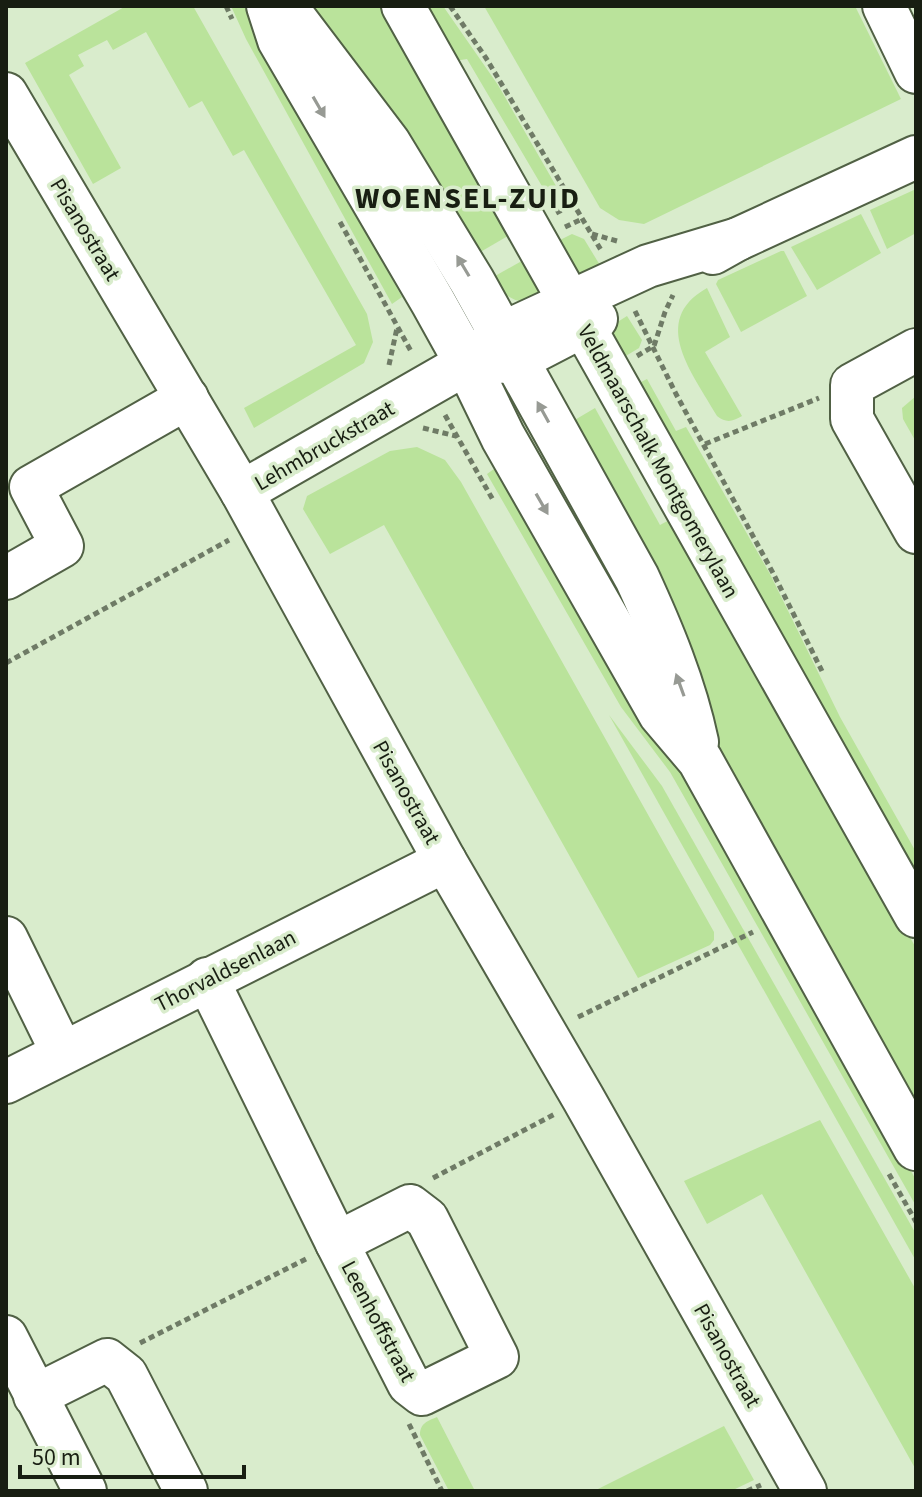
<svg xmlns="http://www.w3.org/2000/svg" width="922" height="1497" viewBox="0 0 922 1497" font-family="'Source Sans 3',sans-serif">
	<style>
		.green { fill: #bae39b }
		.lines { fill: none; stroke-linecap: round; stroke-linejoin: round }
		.minor-casing { stroke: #516145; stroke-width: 46 }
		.major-casing { stroke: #516145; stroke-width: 48 }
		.path { stroke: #6f7b66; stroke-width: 5; stroke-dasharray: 6 4; stroke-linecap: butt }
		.minor { stroke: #fff; stroke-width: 42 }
		.major { stroke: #fff; stroke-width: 44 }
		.oneway { fill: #979a94 }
		.labels { text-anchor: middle; stroke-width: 7; stroke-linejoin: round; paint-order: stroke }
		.street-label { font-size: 22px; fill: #181e12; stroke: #d9eccc }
		.district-label { font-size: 30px; font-weight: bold; letter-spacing: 2px; fill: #181e12; stroke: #d9eccc }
	</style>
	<rect width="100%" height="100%" fill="#d9eccc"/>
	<!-- green -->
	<g class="green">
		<polygon points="126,6 193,6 367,314 373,342 364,363 254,428 244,408 356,345 244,150 233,156 202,101 189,108 146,32 113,50 107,40 78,55 84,66 69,75 121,168 93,184 25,63"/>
		<polygon points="231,6 244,6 260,44 402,297 392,304 246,39"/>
		<polygon points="304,6 384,6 513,233 470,258"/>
		<polygon points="423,6 443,6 498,85 567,205 556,210 467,59 454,61"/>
		<polygon points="484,6 855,6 901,99 644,224 619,220 600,208"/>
		<polygon points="916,189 916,233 887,249 870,210"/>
		<polygon points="861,214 881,253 817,290 791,247"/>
		<polygon points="572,234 584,239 606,275 583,286 558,241"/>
		<polygon points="781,251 784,251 807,296 741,332 716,284 718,280"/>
		<path d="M 527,258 L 552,301 C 521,305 511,302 488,280 Z"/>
		<path d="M 707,288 L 730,337 L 705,352 L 742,416 C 732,422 726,423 717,416 C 694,375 648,321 707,288 Z"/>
		<polygon points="627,316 642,340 639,348 624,357 608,328"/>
		<polygon points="647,379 676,431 686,427 770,574 840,717 916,852 916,879 639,383"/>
		<polygon points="916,396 916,442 903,419 902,408"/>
		<polygon points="595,408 660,525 673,518 916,948 916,1112 728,776 573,421"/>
		<polygon points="417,447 445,460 461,482 714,932 714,940 710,945 638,978 384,525 330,554 303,509 307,496 390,451"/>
		<polygon points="505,461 666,736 916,1180 916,1206 670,772 621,707 487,474"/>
		<polygon points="609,715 662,786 916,1234 916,1261"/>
		<polygon points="820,1120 916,1290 916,1470 762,1194 707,1224 684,1181"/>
		<path d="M 437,1417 L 475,1491 L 449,1491 L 420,1435 C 420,1423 428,1421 437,1417 Z"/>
		<polygon points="724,1426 754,1480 731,1491 594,1491"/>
	</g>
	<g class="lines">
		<!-- minor casing -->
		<g class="minor-casing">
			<g id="minor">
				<polyline points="403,6 916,916"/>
				<polyline points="884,6 916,72"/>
				<polyline points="6,94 242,492 445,861 583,1098 805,1491"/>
				<polyline points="713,253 738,239 916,157"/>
				<polyline points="916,350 852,385 852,419 916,532"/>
				<polyline points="481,363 515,361 596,319"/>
				<polyline points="242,492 467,363 501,334 648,266 738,239"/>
				<polyline points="6,578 62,546 31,487 187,398"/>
				<polyline points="6,938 62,1052"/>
				<polyline points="207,979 337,1243"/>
				<polyline points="6,1082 445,861"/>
				<polygon points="410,1206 427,1219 497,1357 422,1394 409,1384 337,1243"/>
				<polyline points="6,1337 85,1491"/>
				<polyline points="35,1396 107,1360 126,1375 186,1491"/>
			</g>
		</g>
		<!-- major casing -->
		<g class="major-casing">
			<g id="major">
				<polyline points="269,6 280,40 433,302 467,363 503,437 661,714 700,760 916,1148"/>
				<path d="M 294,19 L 388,143 L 472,281 L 637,578 C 661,630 684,685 696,742"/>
			</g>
		</g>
		<!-- path -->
		<g class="path">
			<polyline points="226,6 232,19"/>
			<polyline points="450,6 486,58 601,250"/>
			<polyline points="556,213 573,204"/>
			<polyline points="340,222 412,353"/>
			<polyline points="565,227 582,219"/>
			<polyline points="592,234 617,241"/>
			<polyline points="635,311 676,394 773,573 822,671"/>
			<polyline points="637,356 654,346 665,312 673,295"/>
			<polyline points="389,365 397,328"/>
			<polyline points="445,415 493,500"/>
			<polyline points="423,428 456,436"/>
			<polyline points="705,444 819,398"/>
			<polyline points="6,663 229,540"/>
			<polyline points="578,1017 753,932"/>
			<polyline points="889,1174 916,1222"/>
			<polyline points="433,1178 555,1114"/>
			<polyline points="140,1343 306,1259"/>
			<polyline points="409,1424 442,1491"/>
			<polyline points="747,1491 761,1485"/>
		</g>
		<!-- minor -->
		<use href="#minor" class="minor"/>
		<!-- major -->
		<use href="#major" class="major"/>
	</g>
	<!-- one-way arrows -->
	<defs><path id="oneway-solid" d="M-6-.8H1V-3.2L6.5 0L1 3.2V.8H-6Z" transform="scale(2)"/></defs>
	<g class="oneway">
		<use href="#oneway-solid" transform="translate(319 107) rotate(60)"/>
		<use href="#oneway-solid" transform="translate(463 266) rotate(-121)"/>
		<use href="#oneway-solid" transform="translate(543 412) rotate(-119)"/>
		<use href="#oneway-solid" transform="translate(542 504) rotate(60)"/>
		<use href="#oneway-solid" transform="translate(680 685) rotate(-110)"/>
	</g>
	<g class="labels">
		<!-- street labels -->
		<g class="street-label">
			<text transform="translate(86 229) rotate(59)" y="8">Pisanostraat</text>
			<text transform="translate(324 445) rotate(-30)" y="8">Lehmbruckstraat</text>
			<text transform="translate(659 461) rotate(61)" y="8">Veldmaarschalk Montgomerylaan</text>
			<text transform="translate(407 792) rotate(61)" y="8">Pisanostraat</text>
			<text transform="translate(225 970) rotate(-27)" y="8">Thorvaldsenlaan</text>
			<text transform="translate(379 1321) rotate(62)" y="8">Leenhoffstraat</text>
			<text transform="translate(728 1355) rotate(61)" y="8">Pisanostraat</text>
		</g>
		<!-- district labels -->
		<g class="district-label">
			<text x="468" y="208">WOENSEL-ZUID</text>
		</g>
	</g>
	<!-- border -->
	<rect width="922" height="1497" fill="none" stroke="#181e12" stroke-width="16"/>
	<!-- scale -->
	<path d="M20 1465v12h224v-12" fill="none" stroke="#181e12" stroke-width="4"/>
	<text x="32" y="1465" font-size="24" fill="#181e12" stroke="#d9eccc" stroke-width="6" paint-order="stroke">50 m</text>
</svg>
